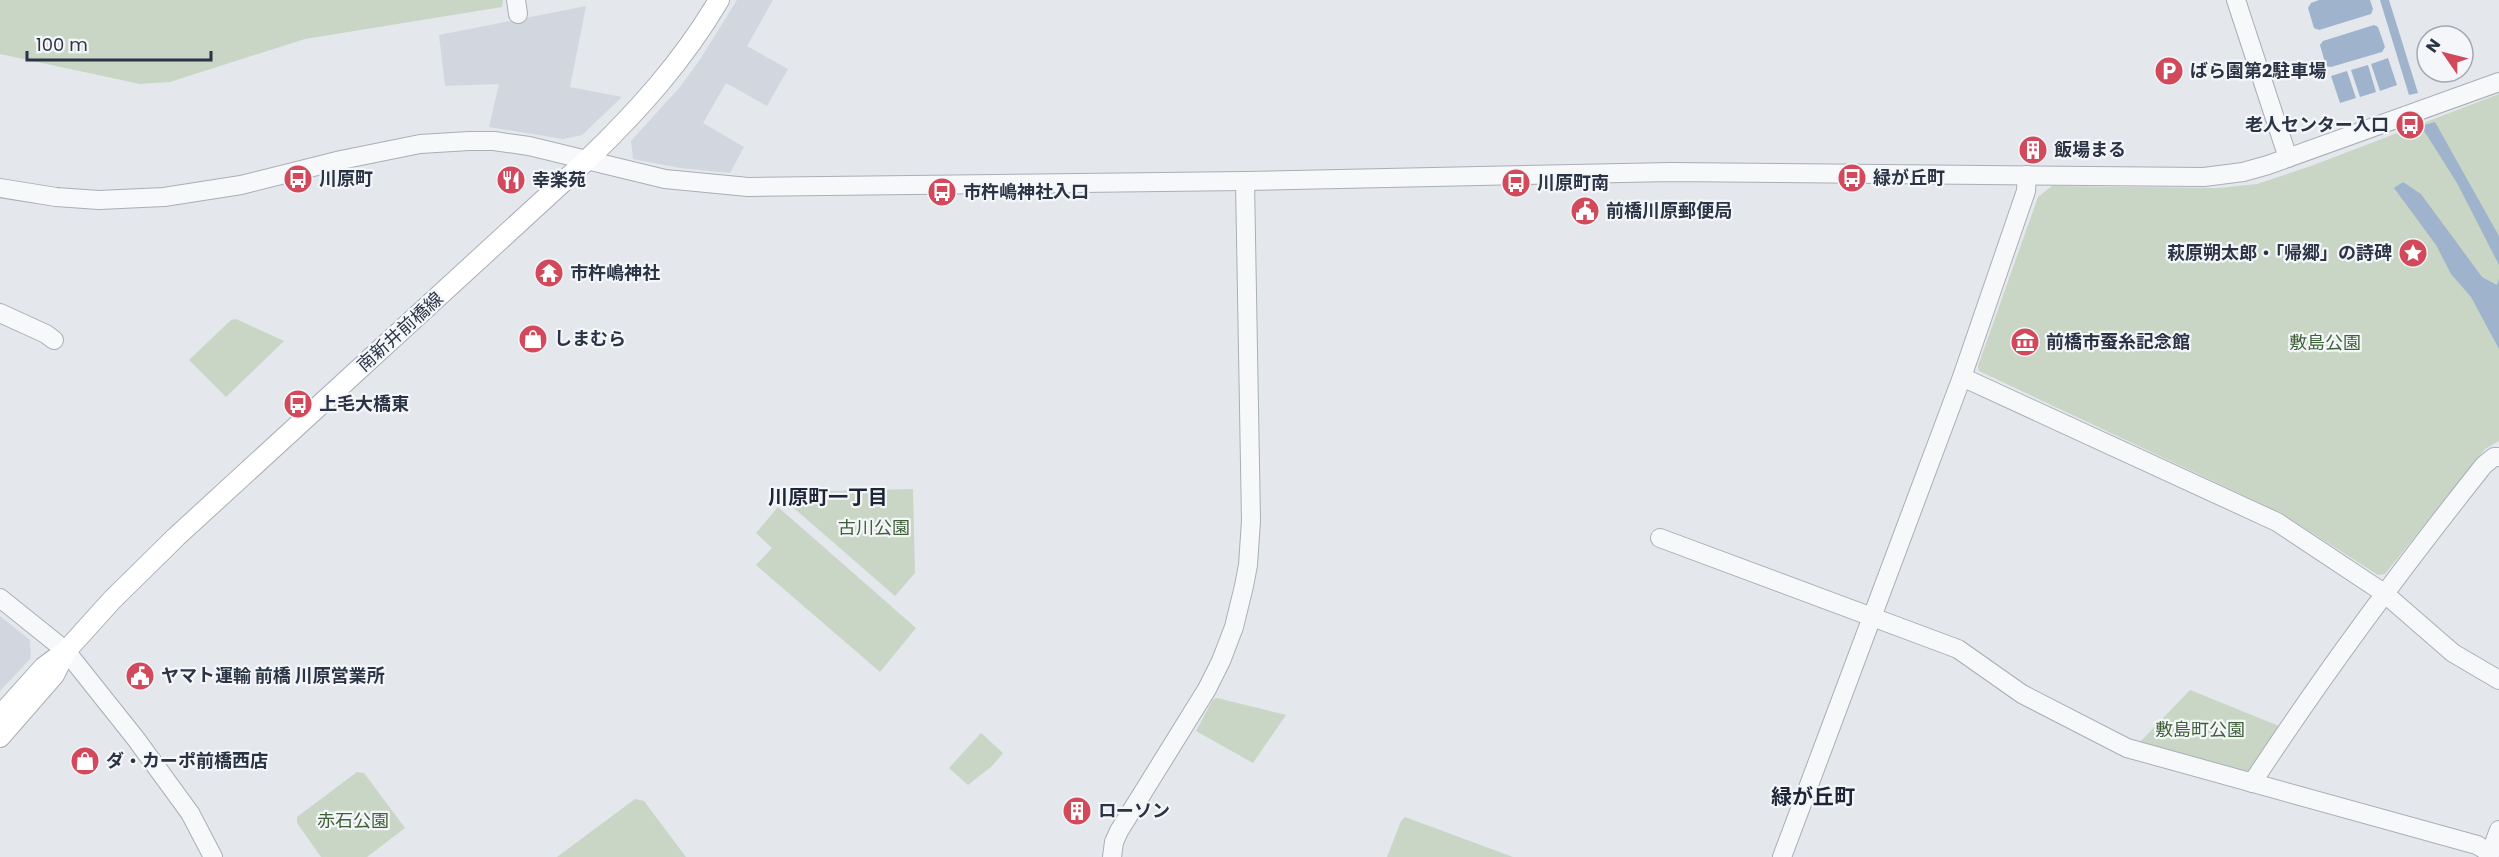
<svg xmlns="http://www.w3.org/2000/svg" width="2499" height="857" viewBox="0 0 2499 857" font-family="Poppins,'Noto Sans JP',sans-serif">
	<style>
		.built { fill: #d2d6de }
		.green { fill: #c9d6c5 }
		.water { fill: #9fb4cc }
		.lines { fill: none; stroke-linecap: round; stroke-linejoin: round }
		.tertiary-casing { stroke: #a9aeb7; stroke-width: 20 }
		.secondary-casing { stroke: #a9aeb7; stroke-width: 22 }
		.tertiary { stroke: #f7f8fa; stroke-width: 18 }
		.secondary { stroke: #fff; stroke-width: 20 }
		.labels { text-anchor: middle; stroke-width: 4.5; stroke-linejoin: round; paint-order: stroke }
		.poi-label { font-size: 18px; font-weight: bold; fill: #2b3445; stroke: #f4f6f9; text-anchor: start }
		.street-label { font-size: 18px; fill: #2b3445; stroke: #f4f6f9 }
		.park-label { font-size: 18px; fill: #3f6138; stroke: #f4f6f9 }
		.neighbourhood-label { font-size: 20px; font-weight: bold; fill: #1d2536; stroke: #f4f6f9 }
		.quarter-label { font-size: 21px; font-weight: bold; fill: #1d2536; stroke: #f4f6f9 }
	</style>
	<rect width="100%" height="100%" fill="#e4e7ec"/>
	<!-- built -->
	<g class="built">
		<polygon points="737,0 773,0 747,46 788,69 767,106 726,83 703,123 744,147 730,173 680,168 633,159 631,141 680,87 701,58"/>
		<polygon points="586,6 570,87 622,97 582,135 563,139 489,127 499,84 445,86 439,35"/>
		<polygon points="0,616 30,640 31,658 0,691"/>
	</g>
	<!-- green -->
	<g class="green">
		<polygon points="0,0 503,0 502,7 305,39 170,82 140,84 0,54"/>
		<polygon points="2499,94 2499,441 2485,449 2385,574 2378,575 2281,513 1979,371 1978,366 2038,197 2052,186 2218,188 2257,184 2311,166"/>
		<polygon points="236,319 284,341 226,397 189,360 231,320"/>
		<polygon points="913,489 915,573 895,596 788,503 792,492"/>
		<polygon points="778,507 916,628 880,672 756,565 772,548 756,533"/>
		<polygon points="2190,690 2279,726 2248,774 2142,749 2140,742"/>
		<polygon points="1217,698 1286,715 1253,763 1196,731 1213,699"/>
		<polygon points="981,733 1003,753 992,766 968,785 949,768"/>
		<polygon points="357,772 364,773 405,828 367,857 321,857 297,823 297,817"/>
		<polygon points="635,799 644,801 686,857 557,857"/>
		<polygon points="1405,817 1513,857 1387,857 1401,821"/>
	</g>
	<!-- water -->
	<g class="water">
		<polygon points="2319,0 2370,0 2373,9 2371,14 2319,30 2314,28 2308,8 2311,3"/>
		<polygon points="2380,0 2389,0 2418,93 2409,95"/>
		<polygon points="2374,25 2378,27 2385,47 2382,52 2331,67 2326,66 2320,45 2323,41"/>
		<polygon points="2388,58 2397,85 2380,91 2371,64"/>
		<polygon points="2368,65 2376,92 2360,97 2351,70"/>
		<polygon points="2347,71 2356,98 2340,103 2331,76"/>
		<polygon points="2435,122 2499,236 2499,265 2457,183 2421,126"/>
		<polygon points="2403,182 2421,194 2482,277 2497,285 2499,279 2499,349 2471,297 2451,274 2436,245 2394,188"/>
	</g>
	<g class="lines">
		<!-- tertiary casing -->
		<g class="tertiary-casing">
			<g id="tertiary">
				<polyline points="516,0 518,14"/>
				<polyline points="2236,0 2288,158"/>
				<polyline points="0,188 56,197 99,200 164,197 241,185 341,160 420,144 469,141 494,141 529,146 665,179 748,187 1245,181 1671,172 2204,177 2243,172 2268,165 2499,82"/>
				<polyline points="0,313 46,334 54,340"/>
				<polyline points="1962,377 2277,522 2384,593 2453,653 2499,680"/>
				<polyline points="1660,538 1958,649 2022,694 2127,748 2477,845 2490,853"/>
				<polyline points="0,598 66,651 136,739 190,813 213,857"/>
				<path d="M 2252,783 C 2324,673 2402,568 2484,465 L 2494,457 L 2499,457"/>
				<polyline points="1112,857 1114,842 1119,831 1207,689 1221,661 1234,627 1244,586 1248,565 1251,521 1245,181"/>
				<polyline points="1782,857 1962,377 2026,191 2027,175"/>
				<polyline points="2489,857 2499,830"/>
			</g>
		</g>
		<!-- secondary casing -->
		<g class="secondary-casing">
			<g id="secondary">
				<path d="M 0,716 L 44,667 L 66,651 L 112,600 L 176,537 L 587,160 C 638,111 683,61 719,0"/>
				<polyline points="0,737 54,675 65,653"/>
			</g>
		</g>
		<!-- tertiary -->
		<use href="#tertiary" class="tertiary"/>
		<!-- secondary -->
		<use href="#secondary" class="secondary"/>
	</g>
	<!-- icons -->
	<defs>
		<g id="parking-disc" transform="scale(1.5)"><circle r="9.5" fill="#d1495b" stroke="#f4f6f9"/><path d="M-3.5-5.5H1a3.5 3.5 0 0 1 0 7H-1V5.5H-3.5ZM-1-3.4V-.6H.8a1.4 1.4 0 0 0 0-2.8Z" fill="#fff"/></g>
		<g id="bus-disc" transform="scale(1.5)"><circle r="9.5" fill="#d1495b" stroke="#f4f6f9"/><path d="M-5-6H5V4H4V6H2V4H-2V6H-4V4H-5ZM-3.5-4V0h7V-4ZM-3.5 1.2v1.5H-2V1.2ZM2 1.2v1.5H3.5V1.2Z" fill="#fff"/></g>
		<g id="building-disc" transform="scale(1.5)"><circle r="9.5" fill="#d1495b" stroke="#f4f6f9"/><path d="M-4-6H4V6H1V3H-1V6H-4ZM-2.5-4.3h1.7v1.8h-1.7ZM.8-4.3h1.7v1.8H.8ZM-2.5-1h1.7V.8h-1.7ZM.8-1h1.7V.8H.8Z" fill="#fff"/></g>
		<g id="restaurant-disc" transform="scale(1.5)"><circle r="9.5" fill="#d1495b" stroke="#f4f6f9"/><path d="M-5-6h1v4h1v-4h1v4h1v-4h1v5L-1.5 .5V6h-2V.5L-5-1ZM5-6V6H3V1.5H1.5Q1.5-4 5-6Z" fill="#fff"/></g>
		<g id="civic-disc" transform="scale(1.5)"><circle r="9.5" fill="#d1495b" stroke="#f4f6f9"/><path d="M-.6-6.5H3V-4.5H.6V-3L4-1V1h2V6H-6V1h2V-1L-.6-3ZM-1.2 2.5V6h2.4V2.5Z" fill="#fff"/></g>
		<g id="sight-disc" transform="scale(1.5)"><circle r="9.5" fill="#d1495b" stroke="#f4f6f9"/><path d="M0-6L1.8-2.2L6-1.7L2.9 1.2L3.7 5.4L0 3.3L-3.7 5.4L-2.9 1.2L-6-1.7L-1.8-2.2Z" fill="#fff"/></g>
		<g id="temple-disc" transform="scale(1.5)"><circle r="9.5" fill="#d1495b" stroke="#f4f6f9"/><path d="M0-6L5-2H3V0L6.5 2.5H4V6H1.5V3h-3V6H-4V2.5H-6.5L-3 0V-2H-5Z" fill="#fff"/></g>
		<g id="shop-disc" transform="scale(1.5)"><circle r="9.5" fill="#d1495b" stroke="#f4f6f9"/><path d="M-5-2.5h2.3a2.7 3.5 0 0 1 5.4 0H5L5.5 6h-11ZM-1.5-2.5h3a1.5 2.3 0 0 0-3 0Z" fill="#fff"/></g>
		<g id="museum-disc" transform="scale(1.5)"><circle r="9.5" fill="#d1495b" stroke="#f4f6f9"/><path d="M0-6L6-3V-2H-6V-3ZM-5-1h2V3h-2ZM-1-1h2V3h-2ZM3-1h2V3H3ZM-6 4H6V6H-6Z" fill="#fff"/></g>
	</defs>
	<g fill-rule="evenodd">
		<use href="#parking-disc" x="2169" y="71"/>
		<use href="#bus-disc" x="2410" y="125"/>
		<use href="#building-disc" x="2033" y="150"/>
		<use href="#bus-disc" x="1852" y="178"/>
		<use href="#bus-disc" x="298" y="179"/>
		<use href="#restaurant-disc" x="511" y="180"/>
		<use href="#bus-disc" x="1516" y="183"/>
		<use href="#bus-disc" x="942" y="192"/>
		<use href="#civic-disc" x="1585" y="211"/>
		<use href="#sight-disc" x="2413" y="253"/>
		<use href="#temple-disc" x="549" y="273"/>
		<use href="#shop-disc" x="533" y="339"/>
		<use href="#museum-disc" x="2025" y="342"/>
		<use href="#bus-disc" x="298" y="404"/>
		<use href="#civic-disc" x="140" y="676"/>
		<use href="#shop-disc" x="85" y="761"/>
		<use href="#building-disc" x="1077" y="811"/>
	</g>
	<g class="labels">
		<!-- poi labels -->
		<g class="poi-label">
			<text x="2190" y="77">ばら園第2駐車場</text>
			<text x="2389" y="131" text-anchor="end">老人センター入口</text>
			<text x="2054" y="156">飯場まる</text>
			<text x="1873" y="184">緑が丘町</text>
			<text x="319" y="185">川原町</text>
			<text x="532" y="186">幸楽苑</text>
			<text x="1537" y="189">川原町南</text>
			<text x="963" y="198">市杵嶋神社入口</text>
			<text x="1606" y="217">前橋川原郵便局</text>
			<text x="2392" y="259" text-anchor="end">萩原朔太郎・「帰郷」の詩碑</text>
			<text x="570" y="279">市杵嶋神社</text>
			<text x="554" y="345">しまむら</text>
			<text x="2046" y="348">前橋市蚕糸記念館</text>
			<text x="319" y="410">上毛大橋東</text>
			<text x="161" y="682">ヤマト運輸 前橋 川原営業所</text>
			<text x="106" y="767">ダ・カーポ前橋西店</text>
			<text x="1098" y="817">ローソン</text>
		</g>
		<!-- street labels -->
		<g class="street-label">
			<text transform="translate(400 332) rotate(-42)" y="6">南新井前橋線</text>
		</g>
		<!-- park labels -->
		<g class="park-label">
			<text x="2325" y="349">敷島公園</text>
			<text x="874" y="534">古川公園</text>
			<text x="2200" y="736">敷島町公園</text>
			<text x="353" y="827">赤石公園</text>
		</g>
		<!-- neighbourhood labels -->
		<g class="neighbourhood-label">
			<text x="828" y="504">川原町一丁目</text>
		</g>
		<!-- quarter labels -->
		<g class="quarter-label">
			<text x="1813" y="804">緑が丘町</text>
		</g>
	</g>
	<!-- north arrow -->
	<g transform="translate(2445 54) rotate(305)"><circle r="28" fill="#f4f6f9" stroke="#a4a8b1" stroke-width="1.5"/>
	<path d="M0-4.5L10 22L0 15L-10 22Z" fill="#d1495b"/>
	<text y="-9" font-size="16" font-weight="bold" text-anchor="middle" fill="#2b3445">N</text>
	</g>
	<!-- scale -->
	<path d="M27 51v9h184v-9" fill="none" stroke="#2b3445" stroke-width="3"/>
	<text x="36" y="51" font-size="18" fill="#2b3445" stroke="#f4f6f9" stroke-width="4.5" paint-order="stroke">100 m</text>
</svg>
